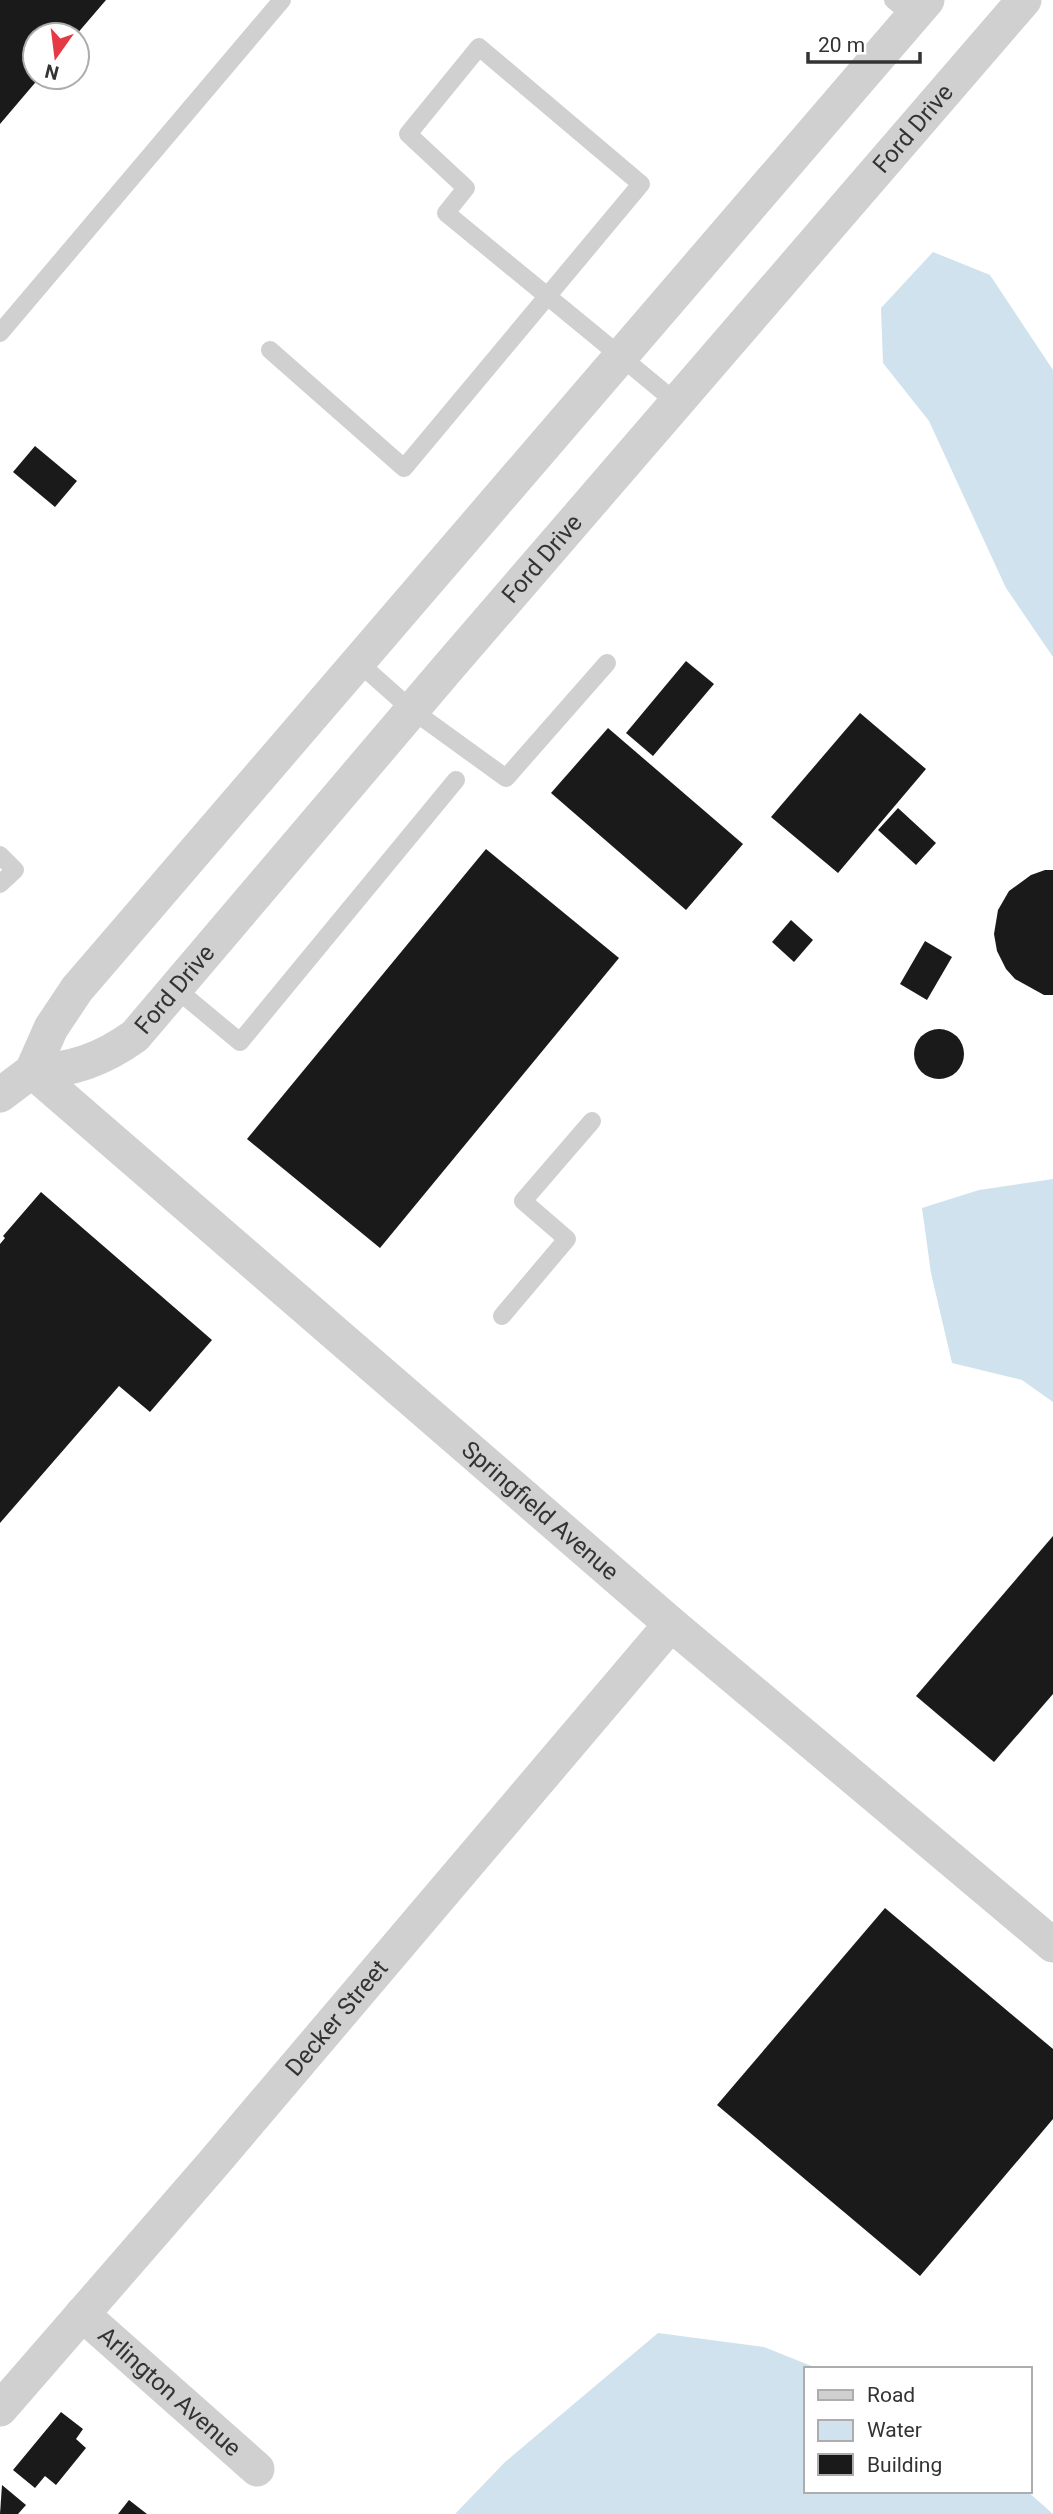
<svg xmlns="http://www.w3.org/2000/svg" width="1053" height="2514" viewBox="0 0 1053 2514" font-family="Roboto,sans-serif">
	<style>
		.water { fill: #cfe2ee }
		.building { fill: #1a1a1a }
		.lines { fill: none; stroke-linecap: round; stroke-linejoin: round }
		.service { stroke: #d0d0d0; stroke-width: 18 }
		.minor { stroke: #d0d0d0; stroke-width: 35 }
		.labels { text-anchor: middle; stroke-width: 7; stroke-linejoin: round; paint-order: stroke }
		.street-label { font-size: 24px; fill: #333; stroke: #fff }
	</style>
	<rect width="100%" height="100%" fill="#fff"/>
	<!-- water -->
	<g class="water">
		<polygon points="933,252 990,275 1053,370 1053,657 1006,588 929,421 883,363 881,308"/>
		<polygon points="1053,1179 1053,1402 1022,1380 952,1363 931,1273 922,1208 979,1190"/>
		<polygon points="658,2333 764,2347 819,2369 806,2369 806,2491 1027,2491 1053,2514 455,2514 505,2462"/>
	</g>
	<!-- building -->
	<g class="building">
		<polygon points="0,0 106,0 76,35 35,35 35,77 40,77 0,124"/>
		<polygon points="35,446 77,481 55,507 13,472"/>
		<polygon points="686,661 714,684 653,756 626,733"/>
		<polygon points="860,713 926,769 838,873 771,817"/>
		<polygon points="608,728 743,844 686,910 551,793"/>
		<polygon points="898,808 936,843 916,865 878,830"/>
		<polygon points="486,849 619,958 380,1248 247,1139"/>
		<polygon points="1045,870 1053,870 1053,995 1044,995 1015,979 1006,969 997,951 994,934 998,910 1009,891 1031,875"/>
		<polygon points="791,920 813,940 794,962 772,942"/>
		<polygon points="925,941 952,957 927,1000 900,984"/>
		<circle cx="939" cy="1054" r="25"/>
		<polygon points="41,1192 212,1340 150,1412 119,1386 0,1523 0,1244 5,1238 3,1236"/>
		<polygon points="1053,1536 1053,1694 994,1762 916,1696"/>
		<polygon points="885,1908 1053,2049 1053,2119 920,2276 717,2105"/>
		<polygon points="61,2412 83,2429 76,2439 86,2448 56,2485 45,2476 35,2488 13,2470"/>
		<polygon points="2,2485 26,2505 18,2514 0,2514"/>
		<polygon points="129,2500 147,2514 118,2514"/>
	</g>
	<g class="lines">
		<!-- service -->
		<g class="service">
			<polyline points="893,0 913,17"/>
			<polyline points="0,333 282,0"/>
			<path d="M 270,350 L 404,468 L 641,184 L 479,47 L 408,134 L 466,188 L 446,213 C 523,276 601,340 678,404"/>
			<polyline points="359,663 412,710 506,778 607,663"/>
			<polyline points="0,855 15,870 0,884"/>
			<polyline points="175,988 240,1042 456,780"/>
			<polyline points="502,1316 567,1239 523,1201 592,1121"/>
		</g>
		<!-- minor -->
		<g class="minor">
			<path id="s1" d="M 32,1071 C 71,1071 103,1059 135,1036 L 446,670 L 1024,0"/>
			<path id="s2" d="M 32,1071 L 671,1624 L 1053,1945"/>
			<polyline points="0,1095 32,1071 51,1028 77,989 927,0"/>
			<path id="s3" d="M 82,2314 L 257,2469"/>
			<path id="s4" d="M 0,2409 L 212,2165 L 671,1624"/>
		</g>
	</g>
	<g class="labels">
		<!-- street labels -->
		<g class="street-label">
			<text dy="8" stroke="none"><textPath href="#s1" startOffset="1306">Ford Drive</textPath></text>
			<text dy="8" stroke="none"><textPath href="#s1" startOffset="738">Ford Drive</textPath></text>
			<text dy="8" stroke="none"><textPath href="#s1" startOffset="172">Ford Drive</textPath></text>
			<text dy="8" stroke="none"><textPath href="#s2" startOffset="672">Springfield Avenue</textPath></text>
			<text dy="8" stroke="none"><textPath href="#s4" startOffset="516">Decker Street</textPath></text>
			<text dy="8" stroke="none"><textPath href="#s3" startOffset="117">Arlington Avenue</textPath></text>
		</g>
	</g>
	<!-- legend -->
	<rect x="804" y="2367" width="228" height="126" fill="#ffffff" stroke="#adadad" stroke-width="2"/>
	<rect x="818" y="2390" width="35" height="10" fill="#d0d0d0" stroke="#adadad" stroke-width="2"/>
	<text x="867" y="2402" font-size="21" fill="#333333">Road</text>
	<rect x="818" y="2420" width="35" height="21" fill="#cfe2ee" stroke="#adadad" stroke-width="2"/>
	<text x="867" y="2437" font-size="21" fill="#333333">Water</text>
	<rect x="818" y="2454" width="35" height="21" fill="#1a1a1a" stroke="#adadad" stroke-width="2"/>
	<text x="867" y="2472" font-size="21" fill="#333333">Building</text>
	<!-- north arrow -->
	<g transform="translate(56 56) rotate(194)"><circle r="33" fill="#ffffff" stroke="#adadad" stroke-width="2"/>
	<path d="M0-5L12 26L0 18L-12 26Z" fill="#e63946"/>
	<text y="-10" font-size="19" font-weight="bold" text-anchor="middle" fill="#333333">N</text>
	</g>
	<!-- scale -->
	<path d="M808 52v10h112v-10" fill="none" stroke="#333333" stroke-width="3.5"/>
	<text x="818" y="52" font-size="21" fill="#333333" stroke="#ffffff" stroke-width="5" paint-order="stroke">20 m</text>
</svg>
